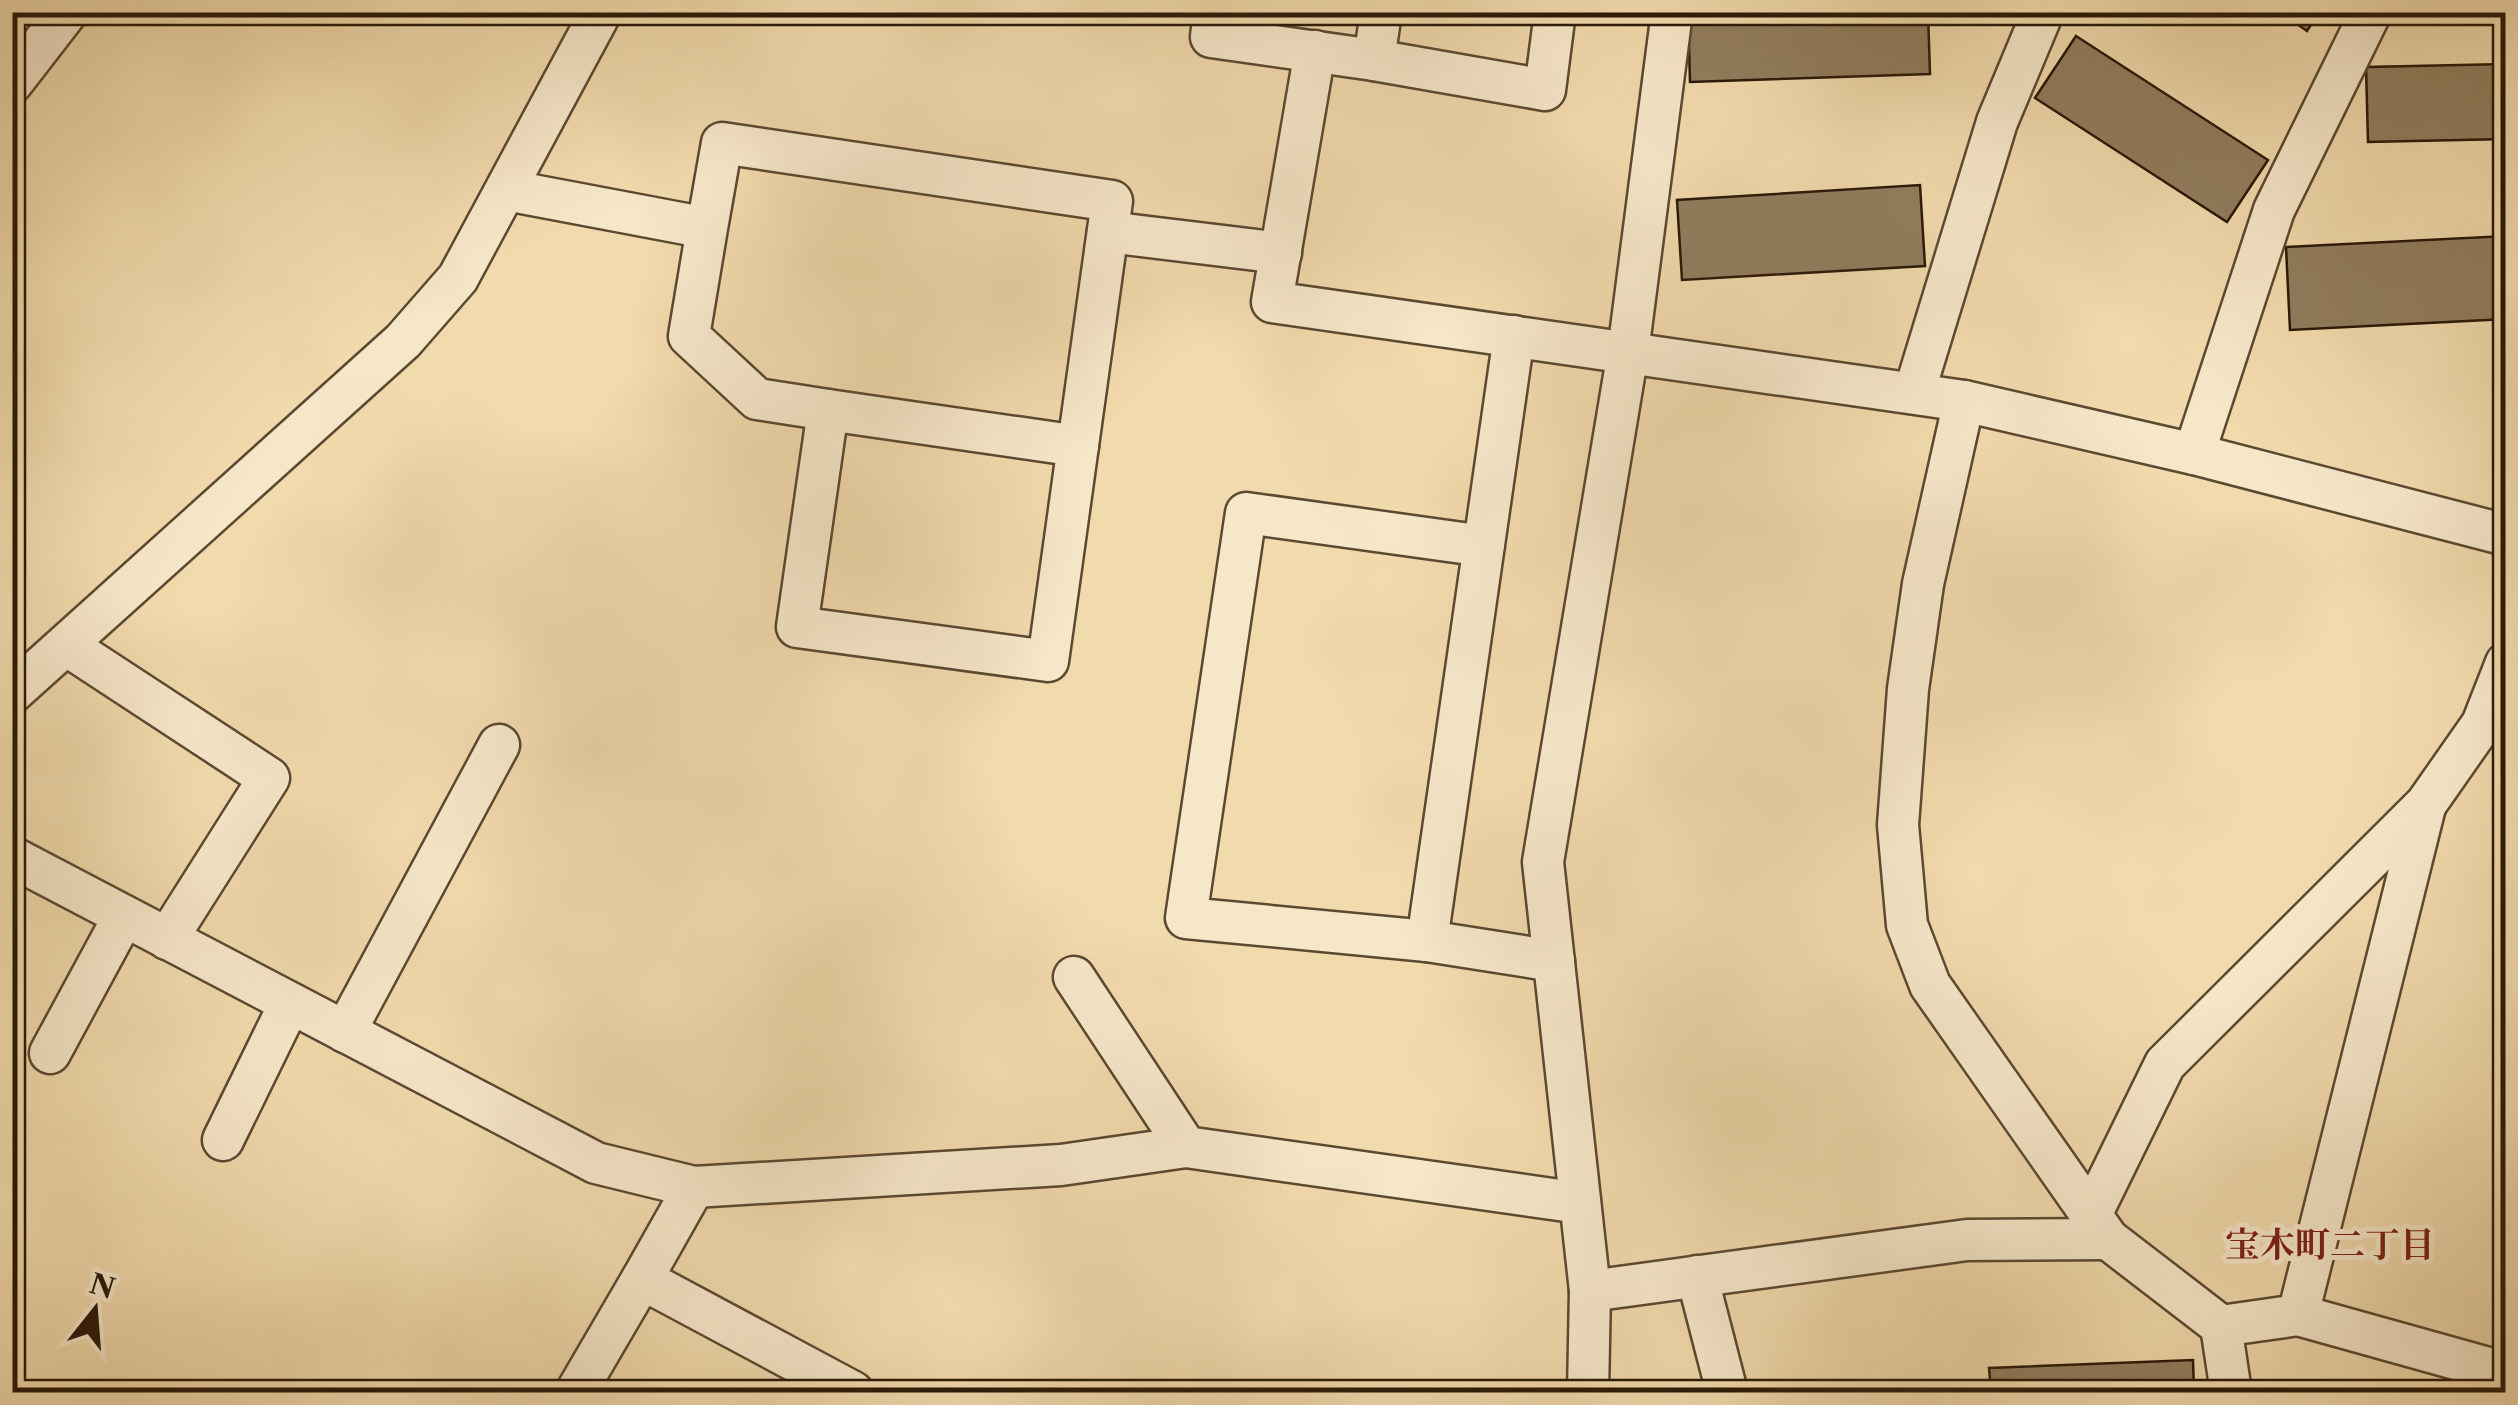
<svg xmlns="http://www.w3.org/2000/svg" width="2518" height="1405" viewBox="0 0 2518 1405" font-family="'Libre Caslon Text','Noto Serif JP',serif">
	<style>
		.building { fill: #917d5e; stroke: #2a1909; stroke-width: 2.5 }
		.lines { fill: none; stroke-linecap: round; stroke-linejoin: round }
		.minor-casing { stroke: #5c4932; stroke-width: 45 }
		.minor { stroke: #f6e7c9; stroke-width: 40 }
		.labels { text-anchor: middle; stroke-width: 10; stroke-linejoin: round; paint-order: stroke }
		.neighbourhood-label { font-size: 35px; font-weight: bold; fill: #7a1f14; stroke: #f6e7c9 }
	</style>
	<rect width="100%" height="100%" fill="#f1daac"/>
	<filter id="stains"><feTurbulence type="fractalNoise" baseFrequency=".002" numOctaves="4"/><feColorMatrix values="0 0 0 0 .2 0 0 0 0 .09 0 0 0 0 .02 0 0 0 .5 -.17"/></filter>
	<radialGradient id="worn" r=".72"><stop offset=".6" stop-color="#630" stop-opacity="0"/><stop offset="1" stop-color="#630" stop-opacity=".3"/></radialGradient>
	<!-- building -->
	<g class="building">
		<polygon points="1688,12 1928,12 1930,74 1690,82"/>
		<polygon points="2280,12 2319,12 2307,31"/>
		<polygon points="2076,36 2268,160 2227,222 2035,98"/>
		<polygon points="2506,64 2506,139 2368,142 2366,67"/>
		<polygon points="1920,185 1925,266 1682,280 1677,200"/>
		<polygon points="2506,236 2506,319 2290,330 2286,247"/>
		<polygon points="2193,1360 2194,1392 1991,1392 1989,1368"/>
	</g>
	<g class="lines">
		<!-- minor casing -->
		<g class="minor-casing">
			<g id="minor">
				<polyline points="1214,12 1211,37 1374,60 1381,12"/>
				<polyline points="1315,51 1272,302 1964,401 2194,454 2506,535"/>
				<polyline points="1374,60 1545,90 1555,12"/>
				<polyline points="12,83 67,12"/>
				<polyline points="506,190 707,228 722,143 1112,201 1048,661 797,627 828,410 757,399 689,336 707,228"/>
				<polyline points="1108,232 1281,253"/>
				<polyline points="1914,393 1997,122 2043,12"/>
				<polyline points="1964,401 1923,584 1908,689 1898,825 1907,925 1930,985 2108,1239 2221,1326 2231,1392"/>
				<polyline points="828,410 1078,446"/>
				<polyline points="2194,454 2274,210 2371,12"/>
				<polyline points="1484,546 1246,513 1186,918 1427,941 1514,336"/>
				<polyline points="66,645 269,778 167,939"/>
				<polyline points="12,693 403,341 458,278 601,12"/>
				<polyline points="12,857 596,1163 694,1187 642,1279 853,1392"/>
				<polyline points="1427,941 1554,961"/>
				<polyline points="1074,977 1186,1147"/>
				<polyline points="345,1032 499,745"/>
				<polyline points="50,1053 124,916"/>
				<polyline points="223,1140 290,1003"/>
				<polyline points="694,1187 1061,1165 1186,1147 1580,1203"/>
				<polyline points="2090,1217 2165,1064 2426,804 2482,724 2506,663"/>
				<polyline points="1697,1276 1727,1392"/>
				<polyline points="1590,1291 1967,1240 2108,1239"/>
				<polyline points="2298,1315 2506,1373"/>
				<polyline points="2221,1326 2298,1315 2425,807"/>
				<polyline points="576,1392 642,1279"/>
				<polyline points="1588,1392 1590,1291 1543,862 1628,352 1672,12"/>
			</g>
		</g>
		<!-- minor -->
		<use href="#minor" class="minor"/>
	</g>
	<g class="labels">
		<!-- neighbourhood labels -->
		<g class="neighbourhood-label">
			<text x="2330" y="1257">宝木町二丁目</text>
		</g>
	</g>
	<!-- margin -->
	<rect width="2518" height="1405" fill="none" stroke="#f1daac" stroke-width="50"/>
	<rect x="15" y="15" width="2488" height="1375" fill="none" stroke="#2a1909" stroke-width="5"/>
	<rect x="25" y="25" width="2468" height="1355" fill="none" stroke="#2a1909" stroke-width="2.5"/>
	<!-- north arrow -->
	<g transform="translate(95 1310) rotate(17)" stroke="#f6e7c9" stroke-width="8" paint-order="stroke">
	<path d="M0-8L18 38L0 25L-18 38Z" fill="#2a1909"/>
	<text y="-15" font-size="28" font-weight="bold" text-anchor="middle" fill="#2a1909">N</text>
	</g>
	<rect width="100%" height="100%" filter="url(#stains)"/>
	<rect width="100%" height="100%" fill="url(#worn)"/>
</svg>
